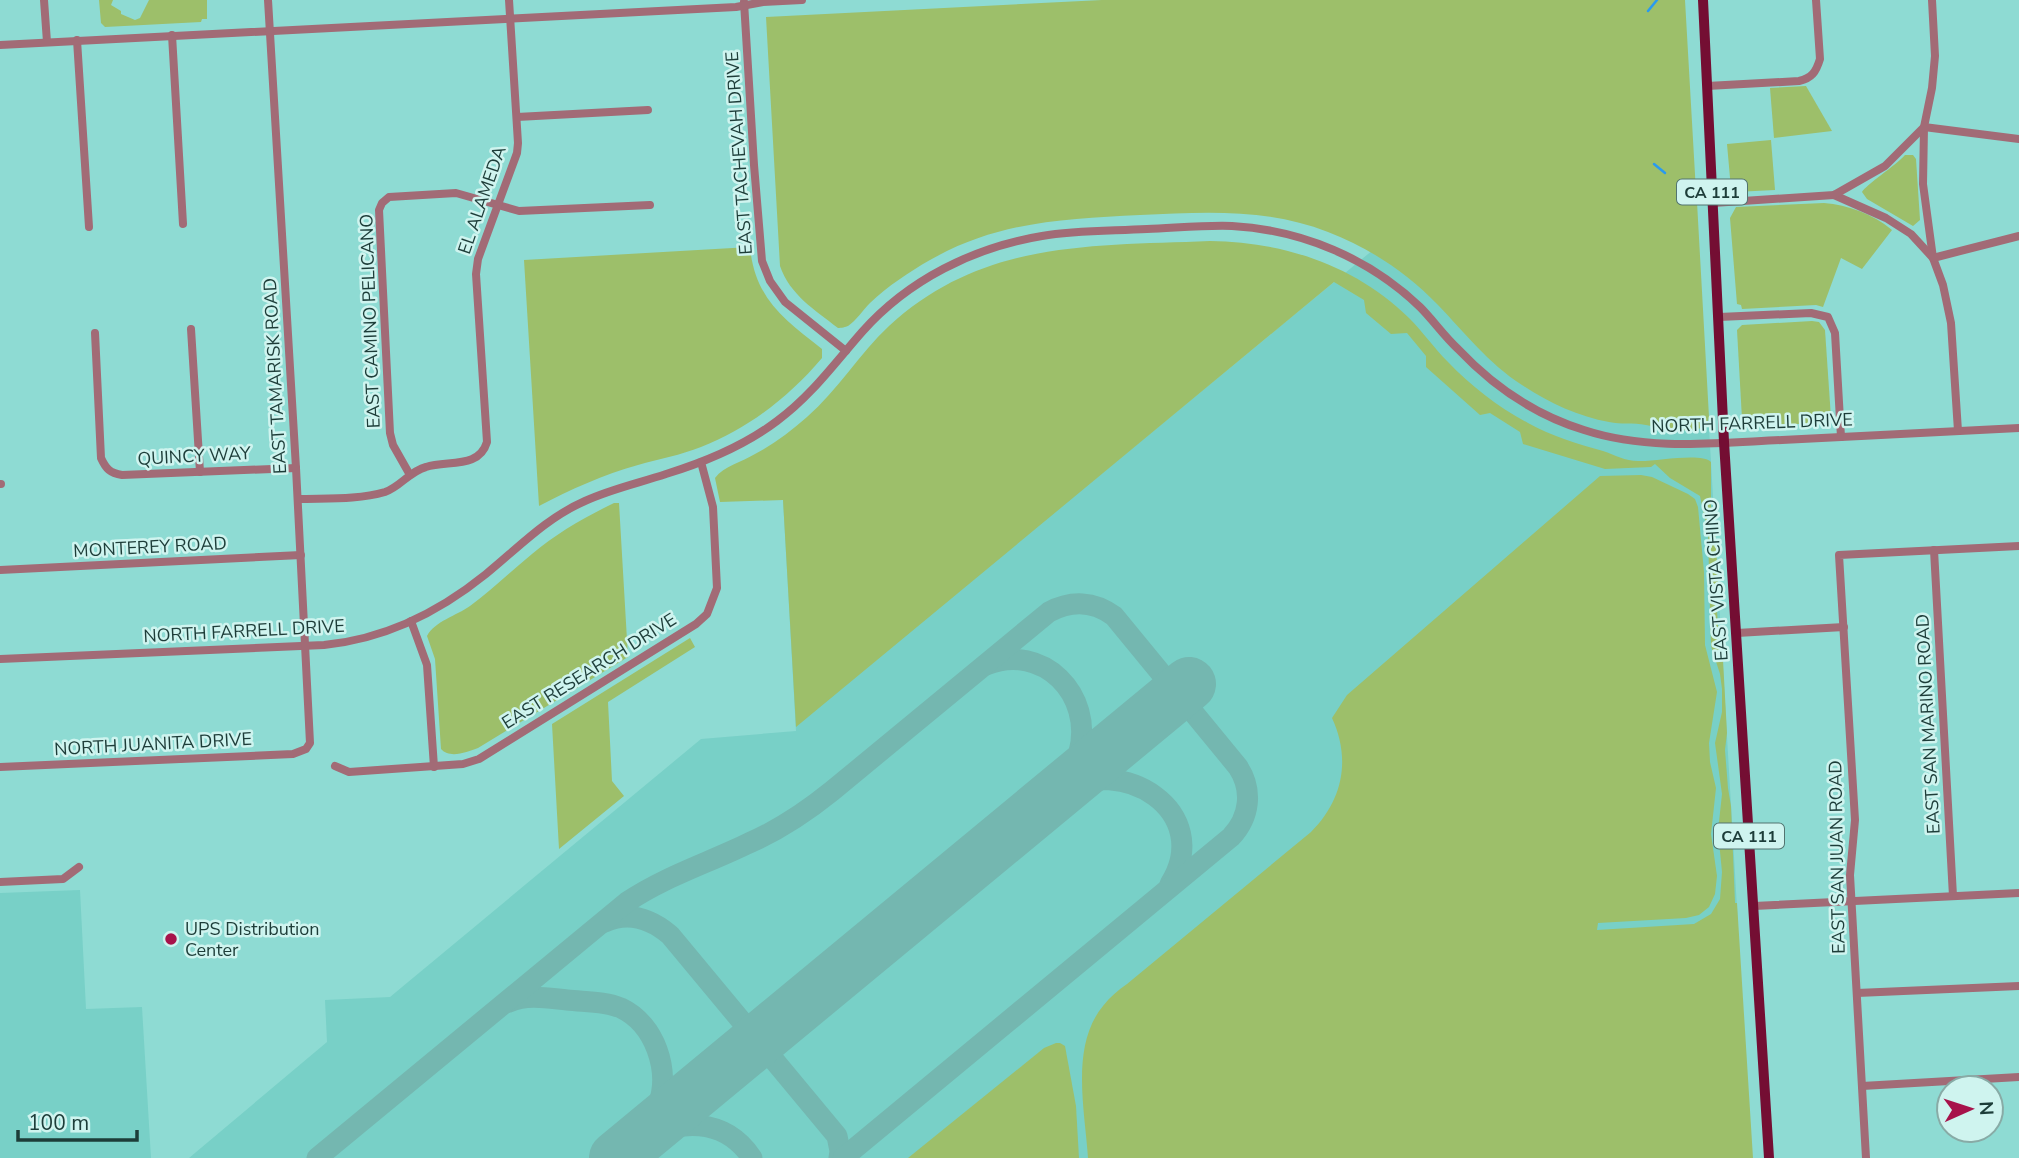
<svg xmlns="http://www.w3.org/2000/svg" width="2019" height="1158" viewBox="0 0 2019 1158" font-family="'Nunito Sans',sans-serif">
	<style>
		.built { fill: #78d0c7 }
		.green { fill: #9dbf6a }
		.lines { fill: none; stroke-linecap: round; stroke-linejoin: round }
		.stream { stroke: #299af0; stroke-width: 2.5 }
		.taxiway { stroke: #74b7b0; stroke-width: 21 }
		.runway { stroke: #74b7b0; stroke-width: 54 }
		.minor { stroke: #a26b76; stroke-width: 8 }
		.major { stroke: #740e33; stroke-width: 10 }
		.poi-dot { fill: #a7134b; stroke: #cff4ef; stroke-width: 2.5 }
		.labels { text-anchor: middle; stroke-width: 5; stroke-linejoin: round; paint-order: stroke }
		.shield { fill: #cff4ef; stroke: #527470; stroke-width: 2 }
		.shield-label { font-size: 16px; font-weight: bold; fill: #1d3d39 }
		.street-label { font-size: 18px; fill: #1d3d39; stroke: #cff4ef }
		.poi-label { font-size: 18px; fill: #1d3d39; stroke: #cff4ef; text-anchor: start }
	</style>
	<rect width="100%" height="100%" fill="#8edbd3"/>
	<!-- built -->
	<g class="built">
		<polygon points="1684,0 1738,925 1323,1158 189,1158 327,1042 325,1000 390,997 701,739 796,731 783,500 1089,484 1419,212"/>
		<polygon points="80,890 86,1009 142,1007 151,1158 0,1158 0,893"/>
	</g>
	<!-- green -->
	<g class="green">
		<polygon points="99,0 113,0 111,5 121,11 121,14 135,20 140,18 149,0 207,0 207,19 202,19 201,22 105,27 101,23"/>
		<path d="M 1102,0 L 1685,0 L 1696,192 L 1688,193 L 1689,202 L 1697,202 L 1709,417 L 1707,425 C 1694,435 1661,428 1646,425 C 1633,422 1621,425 1609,422 C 1579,417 1547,402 1522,385 C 1488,363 1465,333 1438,305 C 1407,273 1370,248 1328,232 C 1267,208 1205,212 1140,215 C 1064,219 999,221 930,260 C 909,272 888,286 870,303 C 863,310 856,321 848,326 C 846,327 841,328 838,328 C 815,310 790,295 780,266 L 766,17 Z"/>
		<polygon points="1806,86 1832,131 1774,138 1770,88"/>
		<polygon points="1771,140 1775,190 1735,192 1735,190 1731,189 1727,144"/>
		<path d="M 1905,155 L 1913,155 L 1916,159 L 1920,220 L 1913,226 L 1867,199 L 1862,192 C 1866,185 1895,166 1905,155 Z"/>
		<path d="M 1824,203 C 1848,205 1873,214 1892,230 L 1862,269 L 1841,258 L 1823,307 L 1816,305 L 1742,309 L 1741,305 L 1737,304 L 1730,218 L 1736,207 Z"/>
		<path d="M 1210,241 C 1284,242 1355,265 1409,318 C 1423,332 1434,348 1448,362 C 1471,386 1498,407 1528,423 C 1552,436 1577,444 1603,451 C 1615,455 1625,461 1638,461 C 1654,462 1701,452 1711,462 L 1711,506 L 1715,524 L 1718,584 L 1716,596 L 1719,640 L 1723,660 L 1727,733 L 1725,750 L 1728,788 L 1731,806 L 1735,903 L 1737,903 L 1753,1158 L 1088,1158 C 1085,1110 1070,1046 1103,1006 C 1110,997 1118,990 1127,984 L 1311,832 C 1343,800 1351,759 1332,718 L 1347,695 L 1600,476 L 1641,475 L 1652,477 L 1688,494 L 1695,499 L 1698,507 L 1704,572 L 1705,645 L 1717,692 L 1709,743 L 1710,762 L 1716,788 L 1711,834 L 1717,876 L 1715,894 L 1709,907 L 1699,915 L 1686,918 L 1598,923 L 1597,930 L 1694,924 L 1711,914 L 1720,899 L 1722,872 L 1718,831 L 1722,794 L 1715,743 L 1722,712 L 1722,689 L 1720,674 L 1711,646 L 1708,534 L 1700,496 L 1670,478 L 1655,464 L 1651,467 L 1605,469 L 1523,444 L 1520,432 L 1490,413 L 1480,415 L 1426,367 L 1426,356 L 1407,333 L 1391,334 L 1366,313 L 1364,300 L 1334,282 L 796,727 L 783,500 L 720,502 L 715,478 C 724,466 742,462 755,454 C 774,444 791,431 807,417 C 838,390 859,354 889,326 C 983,240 1091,246 1210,241 Z"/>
		<path d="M 750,247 C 755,299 784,319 822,349 L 822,358 C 789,397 749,428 701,447 C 681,455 659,459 638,465 C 604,474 570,490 539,506 L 524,260 Z"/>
		<polygon points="1812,321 1819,322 1825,330 1831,418 1826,423 1746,426 1742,419 1737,330 1742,325"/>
		<path d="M 614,503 L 619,503 L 628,657 L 478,748 C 467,752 450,759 441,749 L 435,659 L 427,636 C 435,621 456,616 470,606 C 492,590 511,571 532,554 C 557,533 585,517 614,503 Z"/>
		<polygon points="690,638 695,647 608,702 612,781 624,796 559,849 552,724"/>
		<polygon points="1056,1043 1060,1043 1065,1046 1076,1106 1079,1158 908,1158 1044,1048"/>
	</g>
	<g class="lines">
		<!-- stream -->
		<g class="stream">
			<polyline points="1648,11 1657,0"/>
			<polyline points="1654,164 1665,173"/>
		</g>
		<!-- taxiway -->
		<g class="taxiway">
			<path d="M 986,665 C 1043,642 1094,695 1079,752 C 1074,771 1063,783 1051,798"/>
			<path d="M 1059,793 C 1122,752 1215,812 1170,884"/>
			<path d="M 605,922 C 629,911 651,919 670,935 L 837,1136 L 840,1151 L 839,1158"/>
			<path d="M 509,1002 C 528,994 547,998 567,1000 C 585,1002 605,1001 621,1008 C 655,1024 671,1071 658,1106 C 653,1120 644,1131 635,1142"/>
			<path d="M 639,1140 C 678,1120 724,1116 752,1158"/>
			<path d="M 317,1158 L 627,902 C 666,876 708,863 749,843 C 779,830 806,812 832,791 L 1049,612 C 1071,600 1094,601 1114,616 L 1238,767 C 1253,790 1250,817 1231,837 L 843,1158"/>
		</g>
		<!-- runway -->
		<polyline class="runway" points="616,1158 1189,684"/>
		<!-- minor -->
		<g class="minor">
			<polyline points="44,0 47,42"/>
			<polyline points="1932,0 1935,56 1932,88 1924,127 1923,184 1933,258 1943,285 1951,323 1958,431"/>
			<polyline points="744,2 754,165 762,261 770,281 785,302 846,351"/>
			<polyline points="172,35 183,224"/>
			<polyline points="77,40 89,227"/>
			<polyline points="0,45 736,7 763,2 802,0"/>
			<path d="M 1707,86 L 1799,81 C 1812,78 1816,72 1820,59 L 1816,0"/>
			<polyline points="517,117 648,110"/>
			<polyline points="1834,195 1886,218 1911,234 1933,258 2019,236"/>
			<polyline points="1713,203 1834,195 1885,166 1924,127 2019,139"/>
			<polyline points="1719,317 1811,313 1828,317 1835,333 1841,437"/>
			<polyline points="191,329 200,472"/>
			<path d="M 95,333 L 101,458 C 106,469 110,473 122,475 L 296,468"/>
			<polyline points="410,475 393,445 390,433 379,210 382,203 389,197 456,193 519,211 650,205"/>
			<polyline points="0,484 1,484"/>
			<path d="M 298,499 C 326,498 358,500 385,492 C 400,487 410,471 426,467 C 448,460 479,469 487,442 L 476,274 L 478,259 L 517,153 L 518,143 L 509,0"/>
			<polyline points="1934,550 1953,896"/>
			<polyline points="0,570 301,555"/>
			<polyline points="411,621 427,665 434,767"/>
			<polyline points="1737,633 1844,627"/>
			<path d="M 0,659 L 324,645 C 385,639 439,612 486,574 C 518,548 546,518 585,501 C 611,489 639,483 666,474 C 705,462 744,446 777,421 C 811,396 834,364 862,332 C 908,280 974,247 1042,236 C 1076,230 1112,231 1147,229 C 1175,228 1204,225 1232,226 C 1302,230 1369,258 1420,307 C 1433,320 1444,336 1458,349 C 1493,386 1535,415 1584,430 C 1648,451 1716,443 1782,440 C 1861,436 1940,432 2019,428"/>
			<polyline points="335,766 349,772 463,764 479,759 696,624 707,614 717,588 713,507 701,462"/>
			<polyline points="0,767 293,754 306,749 310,743 296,468 268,0"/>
			<polyline points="0,882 63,879 79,867"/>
			<polyline points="1754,906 2019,893"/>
			<polyline points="1857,993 2019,986"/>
			<polyline points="1862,1086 2019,1077"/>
			<polyline points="1866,1158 1850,875 1855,820 1839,555 2019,546"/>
		</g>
		<!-- major -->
		<polyline class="major" points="1703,0 1724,442 1769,1158"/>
	</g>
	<!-- markers -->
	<circle class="poi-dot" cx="171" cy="939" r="7"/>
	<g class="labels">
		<!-- shield labels -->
		<g class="shield">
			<rect x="1677" y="179.5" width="70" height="25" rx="5"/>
			<rect x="1714" y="823.5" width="70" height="25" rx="5"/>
		</g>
		<g class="shield-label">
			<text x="1712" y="198">CA 111</text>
			<text x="1749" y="842">CA 111</text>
		</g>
		<!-- street labels -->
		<g class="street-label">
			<text transform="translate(739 153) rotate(-94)" y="6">EAST TACHEVAH DRIVE</text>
			<text transform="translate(482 200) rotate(-71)" y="6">EL ALAMEDA</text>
			<text transform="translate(370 321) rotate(-92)" y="6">EAST CAMINO PELICANO</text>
			<text transform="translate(275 376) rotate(-93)" y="6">EAST TAMARISK ROAD</text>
			<text transform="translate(1752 423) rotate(-2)" y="6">NORTH FARRELL DRIVE</text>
			<text transform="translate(194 456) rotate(-3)" y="6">QUINCY WAY</text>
			<text transform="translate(150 547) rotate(-3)" y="6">MONTEREY ROAD</text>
			<text transform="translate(1716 580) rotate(-94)" y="6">EAST VISTA CHINO</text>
			<text transform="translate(244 631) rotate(-3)" y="6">NORTH FARRELL DRIVE</text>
			<text transform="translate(589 671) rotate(-32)" y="6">EAST RESEARCH DRIVE</text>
			<text transform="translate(1928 724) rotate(-93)" y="6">EAST SAN MARINO ROAD</text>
			<text transform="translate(153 744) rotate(-3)" y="6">NORTH JUANITA DRIVE</text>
			<text transform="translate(1837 857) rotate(-91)" y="6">EAST SAN JUAN ROAD</text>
		</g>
		<!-- poi labels -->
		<g class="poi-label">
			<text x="185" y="935">UPS Distribution<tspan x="185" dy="21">Center</tspan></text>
		</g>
	</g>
	<!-- north arrow -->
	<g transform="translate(1970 1109) rotate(87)"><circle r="33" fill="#cff4ef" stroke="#88aba6" stroke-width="2"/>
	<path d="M0-5L12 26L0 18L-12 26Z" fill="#a7134b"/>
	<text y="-10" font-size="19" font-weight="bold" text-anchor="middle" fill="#1d3d39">N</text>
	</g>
	<!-- scale -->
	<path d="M18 1130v10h119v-10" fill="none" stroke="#1d3d39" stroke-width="3.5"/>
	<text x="28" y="1130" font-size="21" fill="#1d3d39" stroke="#cff4ef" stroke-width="5" paint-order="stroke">100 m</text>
</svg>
